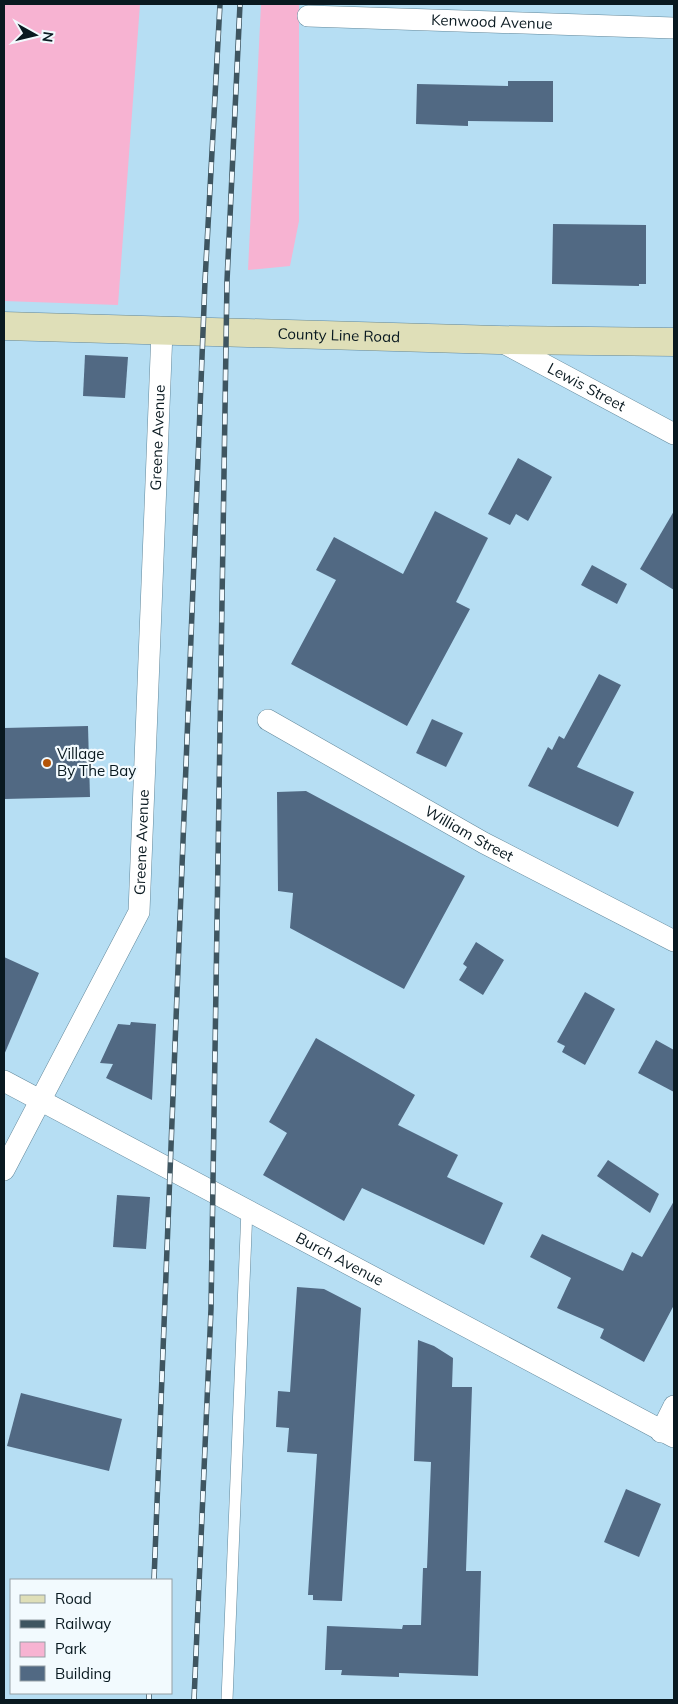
<svg xmlns="http://www.w3.org/2000/svg" width="678" height="1704" viewBox="0 0 678 1704" font-family="Mulish,sans-serif">
	<style>
		.green { fill: #f7b3d2 }
		.building { fill: #516983 }
		.lines { fill: none; stroke-linecap: round; stroke-linejoin: round }
		.service-casing { stroke: #62889b; stroke-width: 12 }
		.minor-casing { stroke: #62889b; stroke-width: 22 }
		.secondary-casing { stroke: #62889b; stroke-width: 29 }
		.service { stroke: #fff; stroke-width: 11 }
		.minor { stroke: #fff; stroke-width: 21 }
		.secondary { stroke: #dfdfb8; stroke-width: 28 }
		.rail-casing { stroke: #3e5560; stroke-width: 5.5 }
		.rail { stroke: #f2fafe; stroke-width: 4; stroke-dasharray: 11; stroke-linecap: butt }
		.poi-dot { fill: #b45508; stroke: #f2fafe; stroke-width: 2 }
		.labels { text-anchor: middle; stroke-width: 4.5; stroke-linejoin: round; paint-order: stroke }
		.street-label { font-size: 15px; fill: #091920; stroke: #f2fafe }
		.poi-label { font-size: 15px; fill: #091920; stroke: #f2fafe; text-anchor: start }
	</style>
	<rect width="100%" height="100%" fill="#b6def3"/>
	<!-- green -->
	<g class="green">
		<polygon points="4,4 140,4 118,305 4,301"/>
		<polygon points="261,4 299,4 299,221 290,266 248,270"/>
	</g>
	<!-- building -->
	<g class="building">
		<polygon points="508,81 553,81 553,122 468,121 468,126 416,124 417,84 508,86"/>
		<polygon points="553,224 646,225 646,284 639,284 639,286 552,284"/>
		<polygon points="85,355 128,357 125,398 83,396"/>
		<polygon points="518,458 552,477 528,521 516,514 510,525 488,514"/>
		<polygon points="435,511 488,538 456,602 470,609 407,726 291,664 336,580 316,570 334,537 403,574"/>
		<polygon points="674,511 674,590 640,569"/>
		<polygon points="592,565 627,584 617,604 581,585"/>
		<polygon points="599,674 621,685 577,767 634,792 618,827 528,786 548,747 552,750 559,736 564,739"/>
		<polygon points="432,719 463,733 446,767 416,753"/>
		<polygon points="88,726 90,797 4,799 4,728"/>
		<polygon points="306,791 465,876 404,989 290,928 293,893 278,891 277,792"/>
		<polygon points="476,942 504,960 483,995 459,980 467,967 463,964"/>
		<polygon points="4,957 39,973 4,1055"/>
		<polygon points="585,992 615,1009 585,1065 562,1052 565,1046 557,1042"/>
		<polygon points="131,1022 156,1024 152,1100 106,1078 113,1064 100,1063 118,1024 130,1025"/>
		<polygon points="316,1038 415,1095 398,1125 458,1155 447,1177 503,1203 484,1245 362,1188 344,1221 263,1175 287,1133 269,1122"/>
		<polygon points="656,1040 674,1050 674,1092 638,1073"/>
		<polygon points="608,1160 659,1194 650,1213 597,1176"/>
		<polygon points="117,1195 150,1197 146,1249 113,1247"/>
		<polygon points="674,1201 674,1305 644,1362 600,1338 604,1329 557,1308 571,1278 530,1257 542,1234 623,1271 632,1252 642,1257"/>
		<polygon points="297,1287 324,1289 361,1308 342,1601 313,1600 313,1595 308,1595 317,1454 287,1452 289,1428 276,1427 278,1391 290,1392"/>
		<polygon points="418,1340 434,1346 453,1358 452,1387 472,1387 466,1571 481,1571 478,1676 399,1673 399,1677 341,1675 342,1670 325,1670 327,1626 402,1629 403,1625 421,1625 423,1568 427,1568 431,1462 414,1461"/>
		<polygon points="21,1393 122,1419 109,1471 7,1446"/>
		<polygon points="626,1489 661,1504 639,1557 604,1542"/>
	</g>
	<g class="lines">
		<!-- service casing -->
		<g class="service-casing">
			<polyline id="service" points="227,1700 247,1209"/>
		</g>
		<!-- minor casing -->
		<g class="minor-casing">
			<g id="minor">
				<path id="s1" d="M 308,16 L 674,28"/>
				<path id="s2" d="M 500,341 L 674,434"/>
				<path id="s3" d="M 268,720 L 484,843 L 674,941"/>
				<path id="s4" d="M 4,1081 L 674,1437"/>
				<path id="s5" d="M 4,1170 L 139,912 L 162,331"/>
				<polyline points="661,1432 674,1406"/>
			</g>
		</g>
		<!-- secondary casing -->
		<g class="secondary-casing">
			<g id="secondary">
				<path id="s6" d="M 4,326 L 498,340 L 674,342"/>
			</g>
		</g>
		<!-- service -->
		<use href="#service" class="service"/>
		<!-- minor -->
		<use href="#minor" class="minor"/>
		<!-- secondary -->
		<use href="#secondary" class="secondary"/>
		<!-- rail casing -->
		<g class="rail-casing">
			<g id="rail">
				<polyline points="154,1580 205,281 220,4"/>
				<polyline points="149,1700 149,1693"/>
				<polyline points="194,1700 211,1309 227,281 240,4"/>
			</g>
		</g>
		<!-- rail -->
		<use href="#rail" class="rail"/>
	</g>
	<!-- markers -->
	<circle class="poi-dot" cx="47" cy="763" r="5"/>
	<g class="labels">
		<!-- street labels -->
		<g class="street-label">
			<text dy="5" stroke="none"><textPath href="#s1" startOffset="184">Kenwood Avenue</textPath></text>
			<text dy="5" stroke="none"><textPath href="#s6" startOffset="335">County Line Road</textPath></text>
			<text dy="5" stroke="none"><textPath href="#s2" startOffset="98">Lewis Street</textPath></text>
			<text dy="5" stroke="none"><textPath href="#s5" startOffset="766">Greene Avenue</textPath></text>
			<text dy="5" stroke="none"><textPath href="#s3" startOffset="231">William Street</textPath></text>
			<text dy="5" stroke="none"><textPath href="#s5" startOffset="361">Greene Avenue</textPath></text>
			<text dy="5" stroke="none"><textPath href="#s4" startOffset="380">Burch Avenue</textPath></text>
		</g>
		<!-- poi labels -->
		<g class="poi-label">
			<text x="57" y="759">Village<tspan x="57" dy="17">By The Bay</tspan></text>
		</g>
	</g>
	<!-- border -->
	<rect width="678" height="1704" fill="none" stroke="#091920" stroke-width="10"/>
	<!-- legend -->
	<rect x="10" y="1579" width="162" height="115" fill="#f2fafe" stroke="#95a0a5"/>
	<rect x="20" y="1595" width="25" height="8" fill="#dfdfb8" stroke="#95a0a5"/>
	<text x="55" y="1604" font-size="15" fill="#091920">Road</text>
	<rect x="20" y="1620" width="25" height="8" fill="#3e5560" stroke="#95a0a5"/>
	<text x="55" y="1629" font-size="15" fill="#091920">Railway</text>
	<rect x="20" y="1642" width="25" height="15" fill="#f7b3d2" stroke="#95a0a5"/>
	<text x="55" y="1654" font-size="15" fill="#091920">Park</text>
	<rect x="20" y="1666" width="25" height="15" fill="#516983" stroke="#95a0a5"/>
	<text x="55" y="1679" font-size="15" fill="#091920">Building</text>
	<!-- north arrow -->
	<g transform="translate(35 35) rotate(98)" stroke="#f2fafe" stroke-width="4" paint-order="stroke">
	<path d="M0-4L9 19L0 12L-9 19Z" fill="#091920"/>
	<text y="-8" font-size="14" font-weight="bold" text-anchor="middle" fill="#091920">N</text>
	</g>
</svg>
